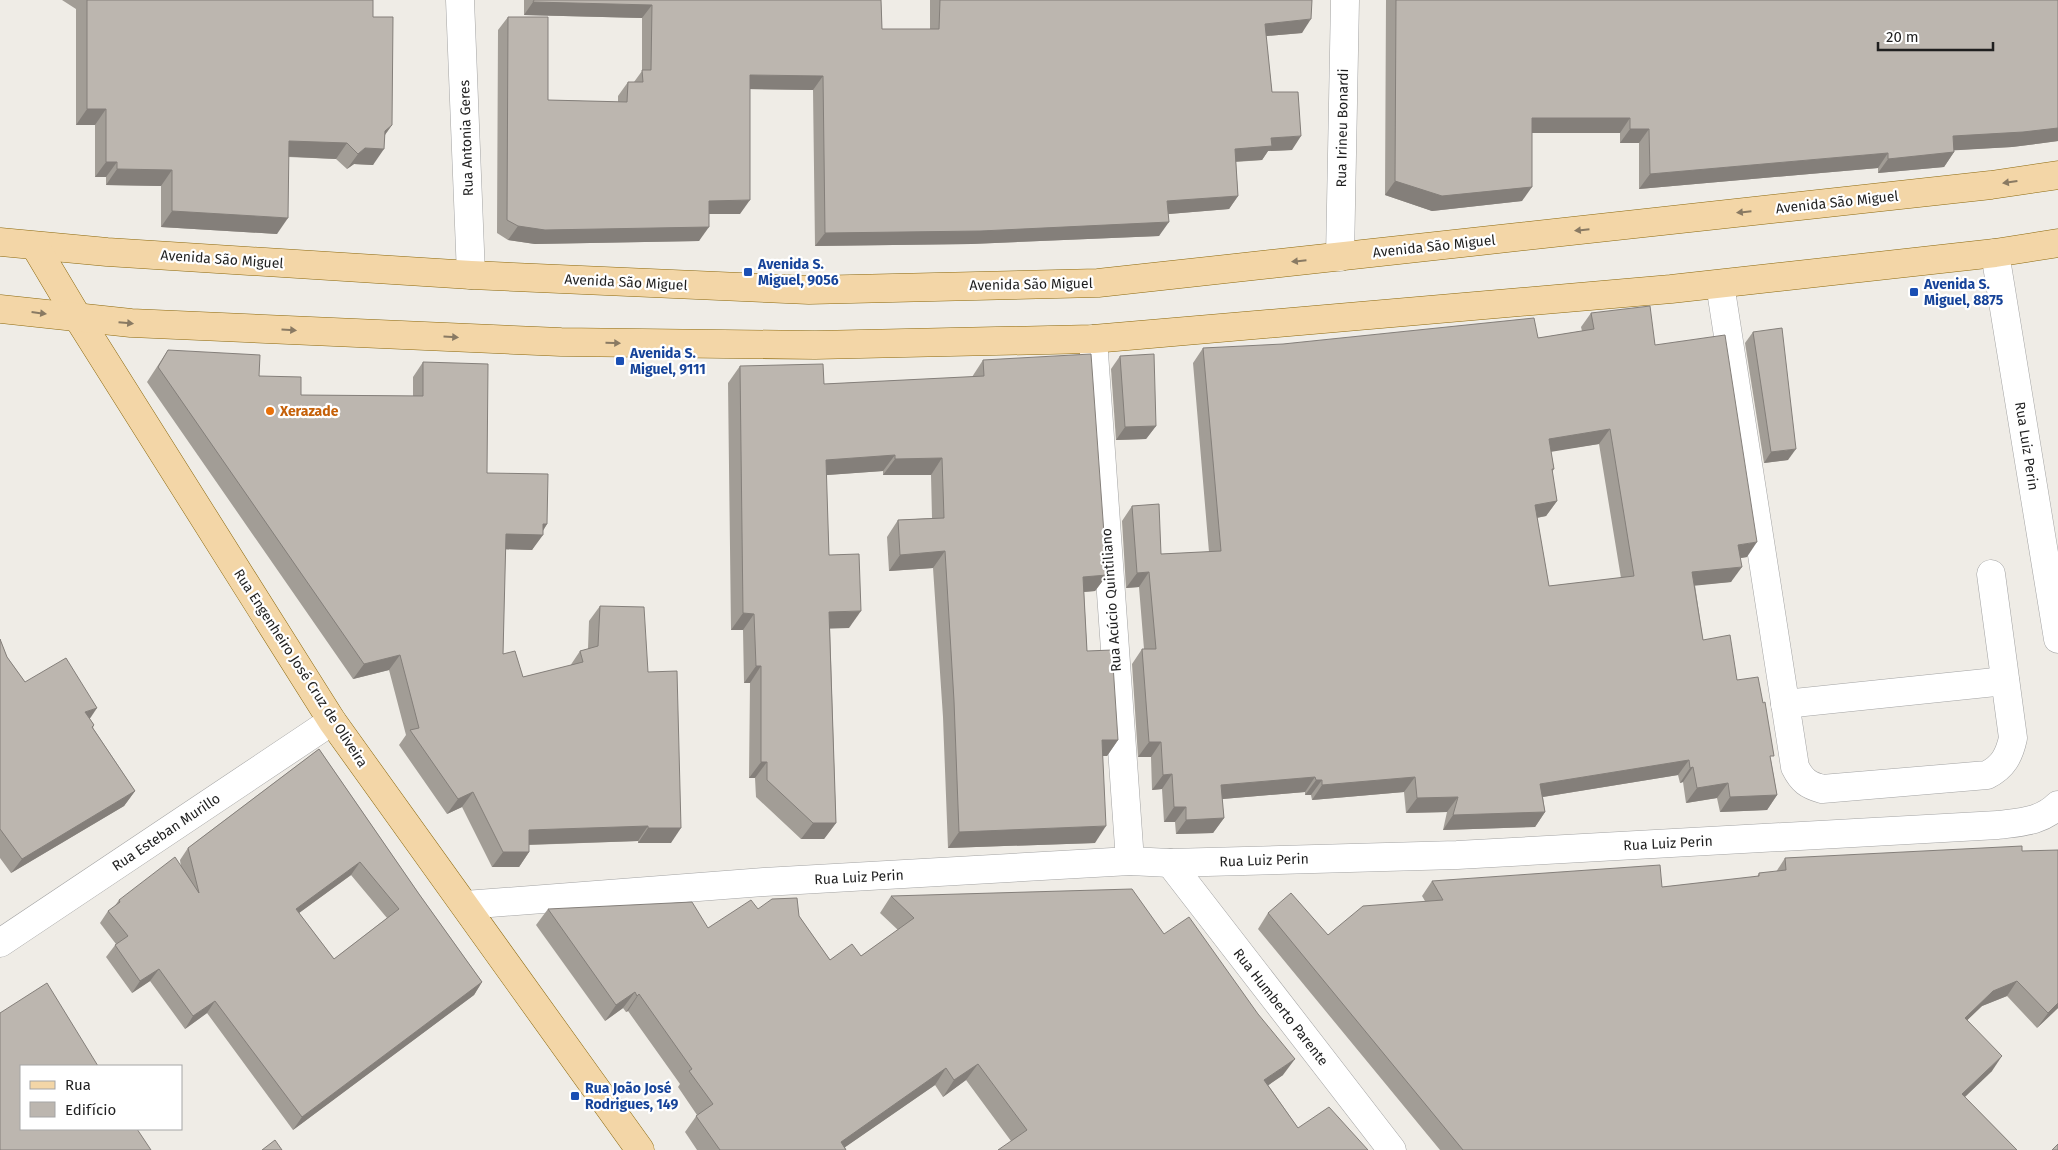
<svg xmlns="http://www.w3.org/2000/svg" width="2058" height="1150" viewBox="0 0 2058 1150" font-family="'Fira Sans',sans-serif">
	<style>
		.lines { fill: none; stroke-linecap: round; stroke-linejoin: round }
		.minor-casing { stroke: #a3a3a3; stroke-width: 29 }
		.major-casing { stroke: #8c690e; stroke-width: 29 }
		.minor { stroke: #fff; stroke-width: 28 }
		.major { stroke: #f3d6a7; stroke-width: 28 }
		.wall { fill: #a29d96; fill-rule: evenodd }
		.shaded-wall { fill: #847f7a }
		.building { fill: #bcb6af; stroke: #847f7a; fill-rule: evenodd }
		.oneway { fill: #897a63 }
		.transit-dot { fill: #1a4fb4; stroke: #fff; stroke-width: 2 }
		.food-dot { fill: #e8710a; stroke: #fff; stroke-width: 2 }
		.labels { text-anchor: middle; stroke-width: 4.5; stroke-linejoin: round; paint-order: stroke }
		.street-label { font-size: 14px; fill: #1f1f1f; stroke: #fff }
		.transit-label { font-size: 14px; font-weight: bold; fill: #164399; stroke: #fff; text-anchor: start }
		.food-label { font-size: 14px; font-weight: bold; fill: #c56008; stroke: #fff; text-anchor: start }
	</style>
	<rect width="100%" height="100%" fill="#efece6"/>
	<g class="lines">
		<!-- minor casing -->
		<g class="minor-casing">
			<g id="minor">
				<polyline points="460,0 471,275"/>
				<polyline points="1995,253 2058,639"/>
				<polyline points="1340,257 1345,0"/>
				<path d="M 1720,284 L 1795,767 C 1802,781 1808,785 1822,789 L 1987,775 C 2003,767 2009,756 2013,738 L 1991,574"/>
				<polyline points="1093,339 1130,861"/>
				<polyline points="1785,704 2005,681"/>
				<polyline points="1170,863 1392,1150"/>
				<path d="M 465,905 L 764,882 L 1130,861 L 1170,863 L 1457,855 L 1998,825 C 2020,822 2041,822 2058,805"/>
				<polyline points="0,943 332,721"/>
			</g>
		</g>
		<!-- major casing -->
		<g class="major-casing">
			<g id="major">
				<polyline points="0,242 107,252 471,275 809,290 1098,283 1991,185 2058,175"/>
				<polyline points="35,246 78,318 332,721 640,1150"/>
				<polyline points="0,309 131,323 561,342 815,345 1093,339 1671,289 1995,253 2058,243"/>
			</g>
		</g>
		<!-- minor -->
		<use href="#minor" class="minor"/>
		<!-- major -->
		<use href="#major" class="major"/>
	</g>
	<!-- wall -->
	<g class="wall">
		<polygon points="62,0 373,0 373,17 392,125 385,135 373,165 354,164 347,169 336,159 288,157 277,234 161,227 161,186 106,185 106,177 95,177 95,125 76,125 76,9"/>
		<polygon points="524,0 881,0 882,29 930,29 930,0 1312,0 1302,33 1266,36 1272,92 1292,150 1268,151 1262,160 1236,162 1238,196 1229,209 1168,214 1159,236 971,244 815,246 813,90 750,89 740,214 709,214 699,241 535,244 508,240 497,233 498,30 508,17 548,100 618,102 618,96 628,82 634,82 642,71 642,18 524,15"/>
		<polygon points="1386,0 2058,0 2058,141 2012,147 1954,150 1954,152 1944,167 1878,173 1878,168 1639,189 1639,143 1620,143 1620,133 1532,133 1522,201 1432,211 1385,195"/>
		<path d="M 1591,313 L 1655,345 L 1747,557 L 1740,558 L 1731,582 L 1695,585 L 1703,640 L 1737,680 L 1771,760 L 1777,795 L 1767,810 L 1720,812 L 1717,798 L 1686,803 L 1683,782 L 1680,783 L 1678,775 L 1543,797 L 1545,812 L 1535,827 L 1443,830 L 1447,812 L 1406,813 L 1404,792 L 1312,800 L 1311,795 L 1305,795 L 1305,792 L 1222,799 L 1224,818 L 1213,833 L 1176,834 L 1175,822 L 1164,822 L 1162,789 L 1152,790 L 1151,757 L 1138,757 L 1132,664 L 1142,649 L 1144,649 L 1139,587 L 1126,588 L 1122,521 L 1132,506 L 1161,554 L 1209,552 L 1193,363 L 1203,348 L 1538,338 L 1582,331 L 1581,327 ZM 1599,444 L 1621,578 L 1549,586 L 1537,518 L 1546,516 L 1557,501 L 1552,472 L 1554,469 L 1551,451 Z"/>
		<polygon points="1753,332 1788,460 1764,463 1745,343"/>
		<polygon points="168,350 259,376 301,395 413,396 413,377 423,362 487,473 547,524 532,550 505,549 503,654 523,677 570,666 580,651 588,649 589,621 600,606 648,672 671,843 638,843 638,841 529,845 529,852 519,867 492,867 462,807 447,814 399,745 406,735 389,670 353,679 147,382"/>
		<polygon points="1120,356 1156,426 1146,439 1116,440 1111,369"/>
		<polygon points="983,360 1107,575 1095,591 1084,592 1087,651 1118,740 1107,756 1103,756 1095,843 948,848 943,717 933,568 889,571 887,537 898,520 932,518 931,475 883,475 883,471 826,475 829,555 849,628 830,628 836,823 824,839 801,839 756,797 755,778 749,778 750,683 744,683 743,630 731,630 728,383 740,366 824,384 972,377"/>
		<polygon points="0,639 7,657 25,682 90,719 94,725 93,728 135,791 124,806 11,873 0,858"/>
		<path d="M 319,749 L 419,894 L 482,982 L 474,995 L 293,1130 L 207,1013 L 185,1029 L 150,981 L 132,993 L 106,957 L 116,944 L 100,923 L 108,911 L 114,907 L 119,900 L 181,867 L 180,860 L 188,848 ZM 351,875 L 387,918 L 334,959 L 299,913 Z"/>
		<polygon points="2022,851 2058,1008 2037,1028 2007,996 1982,1006 1967,1020 1992,1071 1965,1097 2017,1150 1440,1150 1258,929 1268,913 1328,935 1425,901 1422,896 1432,881 1662,887 1757,877 1759,873 1776,872 1785,858"/>
		<polygon points="891,896 1164,934 1283,1075 1268,1085 1298,1128 1368,1150 1011,1141 966,1080 943,1097 935,1085 845,1147 846,1150 697,1150 685,1132 697,1115 678,1087 680,1084 628,1011 626,1012 623,1008 605,1021 536,925 548,909 708,928 758,909 799,916 830,960 861,956 898,930 880,913"/>
	</g>
	<!-- shaded-wall -->
	<g class="shaded-wall">
		<polygon points="533,2 652,5 642,18 524,15"/>
		<polygon points="1311,19 1302,33 1256,37 1265,24"/>
		<polygon points="750,75 823,76 813,90 741,89"/>
		<polygon points="87,109 106,109 95,125 76,125"/>
		<polygon points="1532,118 1630,118 1620,133 1522,133"/>
		<polygon points="392,125 381,140 385,131"/>
		<polygon points="2058,128 2058,141 2012,147 1943,151 1953,136"/>
		<polygon points="1630,129 1649,129 1639,143 1620,143"/>
		<polygon points="1301,136 1292,150 1268,151 1262,160 1226,162 1235,149 1271,138"/>
		<polygon points="289,141 347,143 336,159 278,156"/>
		<polygon points="365,148 384,149 373,165 354,164 347,169 358,154"/>
		<polygon points="1954,152 1944,167 1878,173 1888,159"/>
		<polygon points="1888,153 1878,168 1639,189 1650,174"/>
		<polygon points="106,162 117,162 106,177 95,177"/>
		<polygon points="117,169 172,170 161,186 106,185"/>
		<polygon points="1395,181 1532,187 1522,201 1432,211 1385,195"/>
		<polygon points="1238,196 1229,209 1157,215 1167,201"/>
		<polygon points="750,200 740,214 699,214 709,201"/>
		<polygon points="172,211 288,218 277,234 161,227"/>
		<polygon points="1169,222 1159,236 971,244 815,246 825,233"/>
		<polygon points="518,226 709,227 699,241 535,244 508,240"/>
		<polygon points="1156,426 1146,439 1116,440 1125,427"/>
		<polygon points="1610,429 1599,444 1538,454 1549,439"/>
		<polygon points="1796,449 1788,460 1764,463 1771,452"/>
		<polygon points="895,455 883,471 814,476 826,460"/>
		<polygon points="942,458 931,475 883,475 895,459"/>
		<polygon points="1557,501 1546,516 1524,520 1535,505"/>
		<polygon points="543,524 547,524 540,535 543,535 532,550 495,549 506,534"/>
		<polygon points="1757,542 1747,557 1728,560 1738,545"/>
		<polygon points="945,551 933,568 889,571 900,555"/>
		<polygon points="1742,567 1731,582 1682,587 1692,572"/>
		<polygon points="1149,572 1139,587 1126,588 1137,573"/>
		<polygon points="1107,575 1095,591 1071,593 1083,577"/>
		<polygon points="861,611 849,628 818,629 829,612"/>
		<polygon points="743,613 754,614 743,630 731,630"/>
		<polygon points="400,655 389,670 353,679 364,664"/>
		<polygon points="756,666 761,666 750,683 744,683"/>
		<polygon points="97,708 87,723 85,712"/>
		<polygon points="1102,740 1118,740 1107,756 1091,756"/>
		<polygon points="1149,742 1161,742 1151,757 1138,757"/>
		<polygon points="1689,760 1678,775 1530,799 1540,784"/>
		<polygon points="761,762 767,762 755,778 749,778"/>
		<polygon points="1693,767 1683,782 1680,783 1690,768"/>
		<polygon points="1172,774 1162,789 1152,790 1163,775"/>
		<polygon points="1315,777 1305,792 1211,800 1221,785"/>
		<polygon points="1415,777 1404,792 1312,800 1322,785"/>
		<polygon points="1316,780 1322,780 1311,795 1305,795"/>
		<polygon points="1728,783 1717,798 1686,803 1697,788"/>
		<polygon points="135,791 124,806 11,873 22,859"/>
		<polygon points="473,792 462,807 447,814 458,799"/>
		<polygon points="1777,795 1767,810 1720,812 1730,797"/>
		<polygon points="1458,797 1447,812 1406,813 1417,798"/>
		<polygon points="1174,807 1186,807 1175,822 1164,822"/>
		<polygon points="1545,812 1535,827 1443,830 1453,815"/>
		<polygon points="1224,818 1213,833 1176,834 1186,820"/>
		<polygon points="813,823 836,823 824,839 801,839"/>
		<polygon points="648,826 638,841 519,845 529,830"/>
		<polygon points="1106,826 1095,843 948,848 959,832"/>
		<polygon points="648,828 681,828 671,843 638,843"/>
		<polygon points="503,852 529,852 519,867 492,867"/>
		<polygon points="360,862 351,875 288,921 296,909"/>
		<polygon points="159,969 150,981 132,993 140,981"/>
		<polygon points="2017,981 2007,996 1982,1006 1954,1033 1965,1018 1993,991"/>
		<polygon points="482,982 474,995 293,1130 302,1117"/>
		<polygon points="635,992 623,1008 605,1021 616,1005"/>
		<polygon points="639,994 628,1011 626,1012 637,996"/>
		<polygon points="215,1001 207,1013 185,1029 193,1016"/>
		<polygon points="2058,1003 2058,1008 2037,1028 2048,1013"/>
		<polygon points="2002,1056 1992,1071 1952,1109 1962,1094"/>
		<polygon points="1295,1059 1283,1075 1253,1096 1264,1080"/>
		<polygon points="978,1064 966,1080 943,1097 954,1080"/>
		<polygon points="946,1068 935,1085 841,1150 841,1142"/>
	</g>
	<!-- building -->
	<g class="building">
		<polygon points="87,0 373,0 373,17 393,17 392,125 385,131 384,149 365,148 358,154 347,143 289,141 288,218 172,211 172,170 117,169 117,162 106,162 106,109 87,109"/>
		<polygon points="534,0 881,0 882,29 939,29 940,0 1312,0 1311,19 1265,24 1272,92 1298,92 1301,136 1271,138 1272,146 1235,149 1238,196 1167,201 1169,222 981,231 825,233 823,76 750,75 750,200 709,201 709,227 545,230 518,226 507,220 508,17 548,17 548,100 627,102 628,82 643,82 642,70 651,70 652,5 533,2"/>
		<polygon points="1396,0 2058,0 2058,128 2023,132 1953,136 1954,152 1888,159 1888,153 1650,174 1649,129 1630,129 1630,118 1532,118 1532,187 1442,196 1395,181"/>
		<path d="M 1650,306 L 1655,345 L 1725,335 L 1757,542 L 1738,545 L 1742,567 L 1692,572 L 1703,640 L 1730,635 L 1737,680 L 1758,677 L 1763,703 L 1765,702 L 1774,756 L 1770,756 L 1777,795 L 1730,797 L 1728,783 L 1697,788 L 1693,767 L 1690,768 L 1689,760 L 1540,784 L 1545,812 L 1453,815 L 1458,797 L 1417,798 L 1415,777 L 1322,785 L 1322,780 L 1316,780 L 1315,777 L 1221,785 L 1224,818 L 1186,820 L 1186,807 L 1174,807 L 1172,774 L 1163,775 L 1161,742 L 1149,742 L 1142,649 L 1156,649 L 1149,572 L 1137,573 L 1132,506 L 1159,504 L 1161,554 L 1221,551 L 1203,348 L 1283,344 L 1534,318 L 1538,338 L 1594,329 L 1591,313 ZM 1610,429 L 1634,576 L 1549,586 L 1535,505 L 1557,501 L 1552,469 L 1554,469 L 1549,439 Z"/>
		<polygon points="1782,328 1796,449 1771,452 1753,332"/>
		<polygon points="168,350 260,355 259,376 301,377 301,395 423,396 423,362 488,364 487,473 548,474 547,524 543,524 543,535 506,534 503,654 515,651 523,677 583,662 580,651 598,646 600,606 644,607 648,672 677,671 681,828 648,828 648,826 529,830 529,852 503,852 473,792 458,799 410,730 419,728 400,655 364,664 158,367"/>
		<polygon points="1091,354 1107,575 1083,577 1087,651 1112,650 1118,740 1102,740 1106,826 959,832 954,701 945,551 900,555 898,520 944,518 942,458 895,459 895,455 826,460 829,555 859,554 861,611 829,612 836,823 813,823 767,780 767,762 761,762 761,666 756,666 754,614 743,613 740,366 823,364 824,384 984,376 983,360"/>
		<polygon points="1154,354 1156,426 1125,427 1120,356"/>
		<polygon points="0,639 7,657 25,682 66,658 97,708 85,712 94,725 92,727 135,791 22,859 0,829"/>
		<path d="M 319,749 L 419,894 L 482,982 L 302,1117 L 215,1001 L 193,1016 L 159,969 L 140,981 L 115,945 L 128,936 L 108,911 L 120,902 L 119,900 L 175,857 L 199,893 L 188,848 ZM 360,862 L 399,909 L 334,959 L 296,909 Z"/>
		<polygon points="2022,846 2022,851 2058,850 2058,1003 2048,1013 2017,981 1993,991 1965,1018 2002,1056 1962,1094 2017,1150 1463,1150 1268,913 1291,893 1328,935 1363,906 1443,900 1432,881 1660,865 1662,887 1759,876 1759,873 1786,870 1785,858"/>
		<polygon points="1132,889 1164,934 1189,917 1258,1014 1295,1059 1264,1080 1298,1128 1329,1107 1368,1150 998,1150 1027,1130 978,1064 954,1080 946,1068 841,1142 846,1150 720,1150 696,1116 713,1104 689,1071 692,1069 639,994 637,996 635,992 616,1005 548,909 692,902 708,928 751,900 758,909 772,899 797,898 799,916 830,960 852,944 861,956 914,918 891,896"/>
		<polygon points="47,983 98,1066 21,1066 21,1129 137,1129 151,1150 0,1150 0,1013"/>
		<polygon points="275,1140 282,1150 262,1150"/>
		<polygon points="2058,1144 2058,1150 2052,1150"/>
	</g>
	<!-- one-way arrows -->
	<defs><path id="oneway-solid" d="M-6-.8H1V-3.2L6.5 0L1 3.2V.8H-6Z" transform="scale(1.25)"/></defs>
	<g class="oneway">
		<use href="#oneway-solid" transform="translate(2010 182) rotate(172)"/>
		<use href="#oneway-solid" transform="translate(1744 212) rotate(174)"/>
		<use href="#oneway-solid" transform="translate(1582 230) rotate(174)"/>
		<use href="#oneway-solid" transform="translate(1299 261) rotate(174)"/>
		<use href="#oneway-solid" transform="translate(39 313) rotate(7)"/>
		<use href="#oneway-solid" transform="translate(126 323) rotate(5)"/>
		<use href="#oneway-solid" transform="translate(289 330) rotate(3)"/>
		<use href="#oneway-solid" transform="translate(451 337) rotate(3)"/>
		<use href="#oneway-solid" transform="translate(613 343) rotate(1)"/>
	</g>
	<!-- markers -->
	<g class="transit-dot">
		<rect x="743" y="267" width="10" height="10" rx="2.5"/>
		<rect x="1909" y="287" width="10" height="10" rx="2.5"/>
		<rect x="615" y="356" width="10" height="10" rx="2.5"/>
		<rect x="570" y="1091" width="10" height="10" rx="2.5"/>
	</g>
	<circle class="food-dot" cx="270" cy="411" r="5"/>
	<g class="labels">
		<!-- street labels -->
		<g class="street-label">
			<text transform="translate(1342 128) rotate(-89)" y="5">Rua Irineu Bonardi</text>
			<text transform="translate(466 138) rotate(-92)" y="5">Rua Antonia Geres</text>
			<text transform="translate(1837 202) rotate(-6)" y="5">Avenida São Miguel</text>
			<text transform="translate(1434 246) rotate(-6)" y="5">Avenida São Miguel</text>
			<text transform="translate(222 259) rotate(4)" y="5">Avenida São Miguel</text>
			<text transform="translate(626 282) rotate(3)" y="5">Avenida São Miguel</text>
			<text transform="translate(1031 284) rotate(-1)" y="5">Avenida São Miguel</text>
			<text transform="translate(2027 446) rotate(81)" y="5">Rua Luiz Perin</text>
			<text transform="translate(1111 600) rotate(-94)" y="5">Rua Acúcio Quintiliano</text>
			<text transform="translate(301 668) rotate(57)" y="5">Rua Engenheiro José Cruz de Oliveira</text>
			<text transform="translate(166 832) rotate(-34)" y="5">Rua Esteban Murillo</text>
			<text transform="translate(1668 843) rotate(-3)" y="5">Rua Luiz Perin</text>
			<text transform="translate(1264 860) rotate(-2)" y="5">Rua Luiz Perin</text>
			<text transform="translate(859 877) rotate(-3)" y="5">Rua Luiz Perin</text>
			<text transform="translate(1281 1007) rotate(52)" y="5">Rua Humberto Parente</text>
		</g>
		<!-- transit labels -->
		<g class="transit-label">
			<text x="758" y="269">Avenida S.<tspan x="758" dy="16">Miguel, 9056</tspan></text>
			<text x="1924" y="289">Avenida S.<tspan x="1924" dy="16">Miguel, 8875</tspan></text>
			<text x="630" y="358">Avenida S.<tspan x="630" dy="16">Miguel, 9111</tspan></text>
			<text x="585" y="1093">Rua João José<tspan x="585" dy="16">Rodrigues, 149</tspan></text>
		</g>
		<!-- food labels -->
		<g class="food-label">
			<text x="280" y="416">Xerazade</text>
		</g>
	</g>
	<!-- legend -->
	<rect x="20" y="1065" width="162" height="65" fill="#ffffff" stroke="#a5a5a5"/>
	<rect x="30" y="1081" width="25" height="8" fill="#f3d6a7" stroke="#a5a5a5"/>
	<text x="65" y="1090" font-size="15" fill="#1f1f1f">Rua</text>
	<rect x="30" y="1102" width="25" height="15" fill="#bcb6af" stroke="#a5a5a5"/>
	<text x="65" y="1115" font-size="15" fill="#1f1f1f">Edifício</text>
	<!-- scale -->
	<path d="M1878 42v8h115v-8" fill="none" stroke="#1f1f1f" stroke-width="2.5"/>
	<text x="1886" y="42" font-size="15" fill="#1f1f1f" stroke="#ffffff" stroke-width="4" paint-order="stroke">20 m</text>
</svg>
